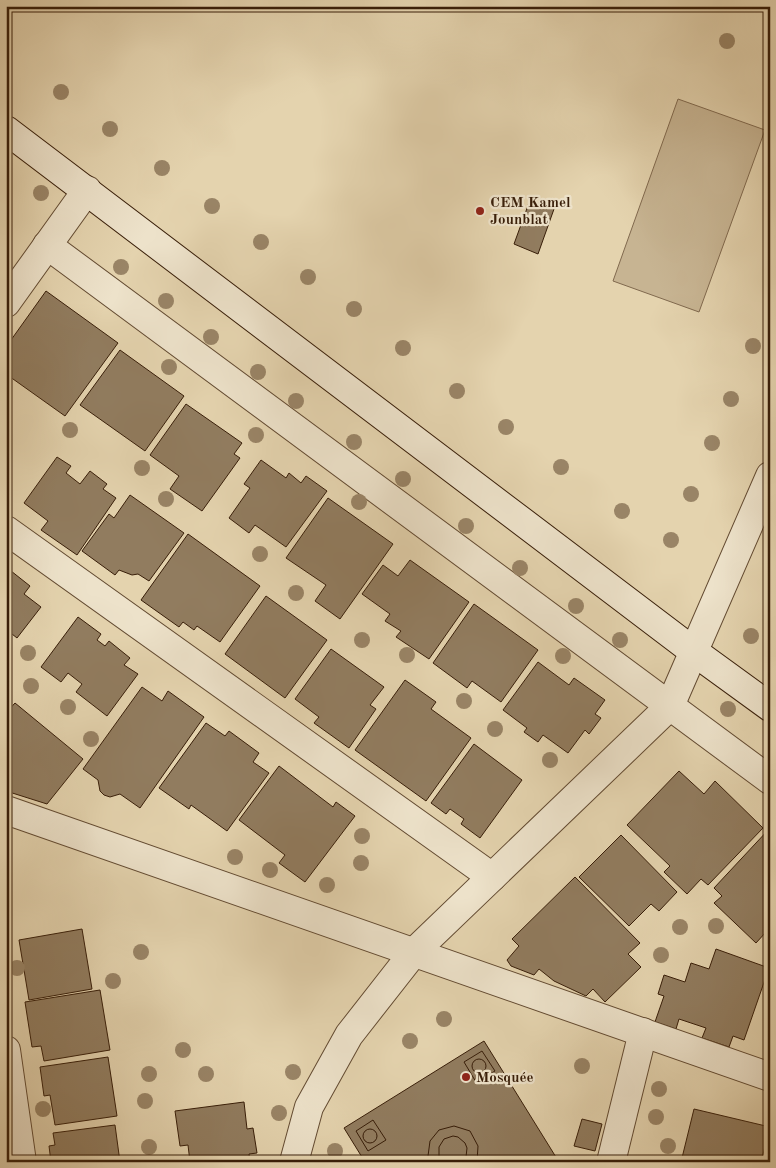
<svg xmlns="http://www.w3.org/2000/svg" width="776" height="1168" viewBox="0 0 776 1168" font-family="'Old Standard TT',serif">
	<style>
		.green { fill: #c7b492; stroke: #80694e }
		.building { fill: #917c5f; stroke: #381e09 }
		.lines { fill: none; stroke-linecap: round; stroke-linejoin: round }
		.street-casing { stroke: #634b32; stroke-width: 30 }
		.secondary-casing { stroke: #381e09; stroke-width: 30 }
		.street { stroke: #ede2ca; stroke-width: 28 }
		.secondary { stroke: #ede2ca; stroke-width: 28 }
		.tree { fill: #998466 }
		.poi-dot { fill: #8f2418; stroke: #ede2ca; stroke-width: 2 }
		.labels { text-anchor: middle; stroke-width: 4.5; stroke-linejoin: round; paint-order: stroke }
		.poi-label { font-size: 15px; font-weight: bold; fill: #381e09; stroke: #ede2ca; text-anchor: start }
	</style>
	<rect width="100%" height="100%" fill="#e4d3ae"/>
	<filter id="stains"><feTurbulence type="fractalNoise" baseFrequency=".004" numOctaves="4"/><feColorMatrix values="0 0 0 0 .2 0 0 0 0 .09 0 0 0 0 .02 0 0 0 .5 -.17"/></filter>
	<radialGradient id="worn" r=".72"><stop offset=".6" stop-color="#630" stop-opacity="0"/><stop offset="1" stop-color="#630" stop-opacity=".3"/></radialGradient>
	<!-- green -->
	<polygon class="green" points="678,99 765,130 699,312 613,281"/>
	<!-- building -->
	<g class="building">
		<polygon points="530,200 554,209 538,254 514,244"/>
		<polygon points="46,291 118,343 65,416 6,374 6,347"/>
		<polygon points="120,350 184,396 145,451 80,405"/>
		<polygon points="186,404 242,443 234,454 240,458 202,511 170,489 179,476 150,455"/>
		<polygon points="57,457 71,466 66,473 80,484 90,471 107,484 103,489 116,498 77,555 41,530 48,521 24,503"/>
		<polygon points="261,460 286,478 289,473 301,483 306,476 327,491 286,547 255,525 249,533 229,518 250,488 244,484"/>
		<polygon points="130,495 184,533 149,581 138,574 132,575 119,570 115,575 82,551 109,514 114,518"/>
		<polygon points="328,498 393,544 340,619 315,601 326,585 286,558"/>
		<polygon points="188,534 260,586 220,642 197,626 194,630 183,622 179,627 141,600"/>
		<polygon points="410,560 469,602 429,659 396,637 401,631 385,621 390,614 362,594 383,565 398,576"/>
		<polygon points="6,567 30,586 24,594 41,607 17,638 12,634 6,642"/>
		<polygon points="266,596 327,640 285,698 225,654"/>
		<polygon points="474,604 538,650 501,702 472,681 467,688 433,663"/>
		<polygon points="78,617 101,634 97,640 105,646 109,641 130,658 124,665 138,674 107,716 76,692 82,684 68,673 61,682 41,667"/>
		<polygon points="331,649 384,687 370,705 376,709 349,748 314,723 319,717 295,699"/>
		<polygon points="538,662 569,685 574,678 605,700 595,714 601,718 589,734 585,730 568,753 543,735 538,742 524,732 527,728 503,710"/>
		<polygon points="405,680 436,702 431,709 471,738 426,801 355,750"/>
		<polygon points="142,687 162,701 168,691 204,717 140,808 120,794 110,797 104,795 100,791 98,780 83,769"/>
		<polygon points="15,703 83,759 47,804 6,791 6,713"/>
		<polygon points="206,723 225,736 229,731 259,753 253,762 269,773 227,831 191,805 189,809 159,788"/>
		<polygon points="474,744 522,780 480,838 461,824 464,819 450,809 446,814 431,803"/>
		<polygon points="279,766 333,807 336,802 355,816 305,882 279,863 285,855 239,820"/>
		<polygon points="679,771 704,794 715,781 763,828 708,885 701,879 687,894 664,872 670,866 627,825"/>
		<polygon points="770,828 770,935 766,932 756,943 714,903 722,896 714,888"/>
		<polygon points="621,835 677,892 659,911 651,904 629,926 579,877"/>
		<polygon points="575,877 640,943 628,954 641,967 605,1002 593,989 586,996 554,981 539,969 534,975 511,966 507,960 519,946 512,939"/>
		<polygon points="82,929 92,989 29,1000 19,940"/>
		<polygon points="716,949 769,968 744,1040 733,1036 729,1047 702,1038 706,1028 679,1019 676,1029 655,1022 664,996 658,994 664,975 685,982 691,963 709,969"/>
		<polygon points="100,990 110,1050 44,1061 41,1046 32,1047 25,1002"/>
		<polygon points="484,1041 559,1162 365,1162 344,1128"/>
		<polygon points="482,1051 495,1071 476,1082 464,1062"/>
		<polygon points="108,1057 117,1116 55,1125 50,1095 44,1096 40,1067"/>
		<circle cx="479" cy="1066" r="7"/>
		<polygon points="244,1102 247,1129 253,1128 257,1153 249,1154 250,1162 190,1162 188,1145 180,1146 175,1111"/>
		<polygon points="694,1109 770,1127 761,1162 681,1162"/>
		<polygon points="582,1119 602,1124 595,1151 574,1146"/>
		<polygon points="373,1120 386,1140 368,1151 356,1131"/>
		<polygon points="115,1125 120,1162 51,1162 49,1146 55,1145 53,1133"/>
		<polygon points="454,1126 470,1131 478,1146 477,1162 431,1162 428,1156 430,1141 439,1130"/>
		<circle cx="370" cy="1136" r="7"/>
		<polygon points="453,1136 458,1137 465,1143 467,1148 466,1157 463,1162 443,1162 439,1156 439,1147 444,1139"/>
	</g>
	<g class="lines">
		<!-- street casing -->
		<g class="street-casing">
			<g id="street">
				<polyline points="47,245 770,780"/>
				<polyline points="6,303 87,190"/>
				<polyline points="6,530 492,877"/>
				<polyline points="6,810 770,1077"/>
				<polyline points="6,1050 22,1162"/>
				<polyline points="294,1162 309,1107 349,1035 414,952 670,706 770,476"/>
				<polyline points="611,1162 643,1032"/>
			</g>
		</g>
		<!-- secondary casing -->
		<g class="secondary-casing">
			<polyline id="secondary" points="6,130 693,651 770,707"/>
		</g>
		<!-- street -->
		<use href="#street" class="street"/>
		<!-- secondary -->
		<use href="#secondary" class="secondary"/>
	</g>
	<!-- trees -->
	<g class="tree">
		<circle cx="727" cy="41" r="8"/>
		<circle cx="61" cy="92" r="8"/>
		<circle cx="110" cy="129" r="8"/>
		<circle cx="162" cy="168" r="8"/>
		<circle cx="41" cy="193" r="8"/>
		<circle cx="212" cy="206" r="8"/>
		<circle cx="261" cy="242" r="8"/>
		<circle cx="121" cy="267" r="8"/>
		<circle cx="308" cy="277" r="8"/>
		<circle cx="166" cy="301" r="8"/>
		<circle cx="354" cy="309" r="8"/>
		<circle cx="211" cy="337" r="8"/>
		<circle cx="753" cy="346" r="8"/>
		<circle cx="403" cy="348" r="8"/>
		<circle cx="169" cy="367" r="8"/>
		<circle cx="258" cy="372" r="8"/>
		<circle cx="457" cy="391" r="8"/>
		<circle cx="731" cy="399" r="8"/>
		<circle cx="296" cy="401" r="8"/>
		<circle cx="506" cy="427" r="8"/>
		<circle cx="70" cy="430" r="8"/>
		<circle cx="256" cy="435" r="8"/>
		<circle cx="354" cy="442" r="8"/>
		<circle cx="712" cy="443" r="8"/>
		<circle cx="561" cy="467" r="8"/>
		<circle cx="142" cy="468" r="8"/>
		<circle cx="403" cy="479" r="8"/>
		<circle cx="691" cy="494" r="8"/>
		<circle cx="166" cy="499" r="8"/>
		<circle cx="359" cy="502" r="8"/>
		<circle cx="622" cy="511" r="8"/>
		<circle cx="466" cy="526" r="8"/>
		<circle cx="671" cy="540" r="8"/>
		<circle cx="260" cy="554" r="8"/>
		<circle cx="520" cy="568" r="8"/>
		<circle cx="296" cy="593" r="8"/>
		<circle cx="576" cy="606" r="8"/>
		<circle cx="751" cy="636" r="8"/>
		<circle cx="362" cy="640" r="8"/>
		<circle cx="620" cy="640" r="8"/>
		<circle cx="28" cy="653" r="8"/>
		<circle cx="407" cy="655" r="8"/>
		<circle cx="563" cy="656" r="8"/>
		<circle cx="31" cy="686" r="8"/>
		<circle cx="464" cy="701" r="8"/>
		<circle cx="68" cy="707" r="8"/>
		<circle cx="728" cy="709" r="8"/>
		<circle cx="495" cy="729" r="8"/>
		<circle cx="91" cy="739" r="8"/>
		<circle cx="550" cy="760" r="8"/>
		<circle cx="362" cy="836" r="8"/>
		<circle cx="235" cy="857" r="8"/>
		<circle cx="361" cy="863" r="8"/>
		<circle cx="270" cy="870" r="8"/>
		<circle cx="327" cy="885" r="8"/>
		<circle cx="716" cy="926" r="8"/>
		<circle cx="680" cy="927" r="8"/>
		<circle cx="141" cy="952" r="8"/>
		<circle cx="661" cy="955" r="8"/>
		<circle cx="17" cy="968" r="8"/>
		<circle cx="113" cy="981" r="8"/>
		<circle cx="444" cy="1019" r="8"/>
		<circle cx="410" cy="1041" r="8"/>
		<circle cx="183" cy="1050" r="8"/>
		<circle cx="582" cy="1066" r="8"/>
		<circle cx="293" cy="1072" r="8"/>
		<circle cx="149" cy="1074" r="8"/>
		<circle cx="206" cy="1074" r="8"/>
		<circle cx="659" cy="1089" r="8"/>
		<circle cx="145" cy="1101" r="8"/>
		<circle cx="43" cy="1109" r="8"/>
		<circle cx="279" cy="1113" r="8"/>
		<circle cx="656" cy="1117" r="8"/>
		<circle cx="668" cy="1146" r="8"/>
		<circle cx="149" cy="1147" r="8"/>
		<circle cx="335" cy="1151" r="8"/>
	</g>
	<!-- markers -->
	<g class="poi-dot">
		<circle cx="480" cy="211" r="5"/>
		<circle cx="466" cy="1077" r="5"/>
	</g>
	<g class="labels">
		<!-- poi labels -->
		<g class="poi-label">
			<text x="490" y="207">CEM Kamel<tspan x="490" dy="17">Jounblat</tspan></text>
			<text x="476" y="1082">Mosquée</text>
		</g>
	</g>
	<!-- margin -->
	<rect width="776" height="1168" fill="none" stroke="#e4d3ae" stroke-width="25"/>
	<rect x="8" y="8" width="761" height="1153" fill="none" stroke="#381e09" stroke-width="2.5"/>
	<rect x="12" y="12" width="751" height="1143" fill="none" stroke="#381e09"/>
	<rect width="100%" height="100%" filter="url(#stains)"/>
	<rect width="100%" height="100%" fill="url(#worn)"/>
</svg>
